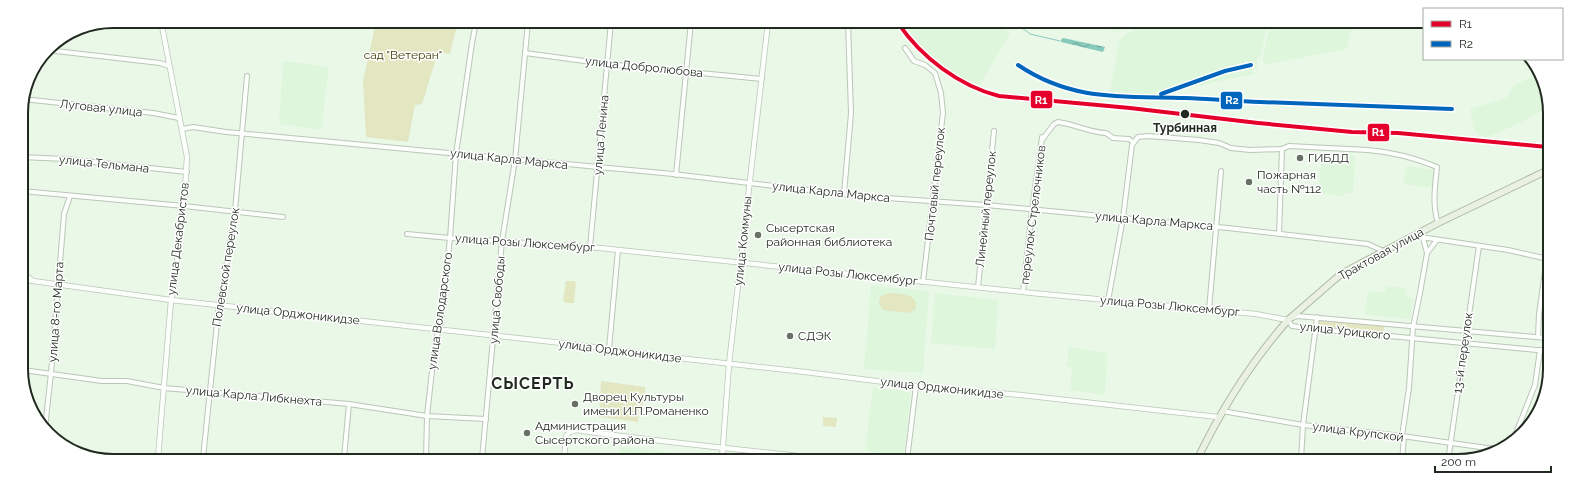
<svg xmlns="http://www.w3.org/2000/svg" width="1571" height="482" viewBox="0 0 1571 482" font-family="Raleway,sans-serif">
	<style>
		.built { fill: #def6dc }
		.green { fill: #e2e6c1 }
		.water { fill: url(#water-waves) }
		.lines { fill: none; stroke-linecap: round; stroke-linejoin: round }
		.stream { stroke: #87cabb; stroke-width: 1 }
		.minor-casing { stroke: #bbc6b9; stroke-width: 6 }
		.tertiary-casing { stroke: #bbc6b9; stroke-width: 6 }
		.primary-casing { stroke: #adb99f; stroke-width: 8 }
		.minor { stroke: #fcfefc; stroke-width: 4 }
		.tertiary { stroke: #fcfefc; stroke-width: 4.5 }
		.primary { stroke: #eaf0e3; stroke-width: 6 }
		.rail-1-casing { stroke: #fff; stroke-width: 7 }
		.rail-2-casing { stroke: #fff; stroke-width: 7 }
		.rail-1 { stroke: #e4002b; stroke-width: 4 }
		.rail-2 { stroke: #0065bd; stroke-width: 4 }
		.stop-dot { fill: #202a1f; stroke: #fff; stroke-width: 1.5 }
		.poi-dot { fill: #677265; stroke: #fff; stroke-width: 1.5 }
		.labels { text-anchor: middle; stroke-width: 3; stroke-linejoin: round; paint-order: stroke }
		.park-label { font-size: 12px; fill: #413c04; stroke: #fff }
		.street-label { font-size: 12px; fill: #202a1f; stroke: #fff }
		.stop-label { font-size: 12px; font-weight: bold; fill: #202a1f; stroke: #fff }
		.poi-label { font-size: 12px; fill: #202a1f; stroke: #fff; text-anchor: start }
		.district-label { font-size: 16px; font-weight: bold; letter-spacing: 1px; fill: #202a1f; stroke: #fff }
		.rim { fill: none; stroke: #202a1f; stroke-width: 2 }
		.line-badge { stroke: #fff; stroke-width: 1.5 }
		.badge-label { font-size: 11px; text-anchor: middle; font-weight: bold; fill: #fff }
	</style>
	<defs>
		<pattern id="water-waves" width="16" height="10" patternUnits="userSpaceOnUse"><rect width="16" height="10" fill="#87cabb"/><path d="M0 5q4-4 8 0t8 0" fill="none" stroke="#6ea497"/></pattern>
	</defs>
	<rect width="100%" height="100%" fill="#eaf8e8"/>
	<!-- built -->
	<g class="built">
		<polygon points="915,23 995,23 1010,33 978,88 943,67 922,49 908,32 911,27"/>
		<polygon points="1095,23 1127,23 1126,27 1118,32"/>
		<polygon points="1135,23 1267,24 1261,56 1257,58 1257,69 1253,69 1254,74 1185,88 1159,97 1157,94 1146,97 1110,92 1119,41 1129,32 1133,32"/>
		<polygon points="1269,24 1352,24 1347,49 1267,64 1263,62 1263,59"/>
		<polygon points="283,61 329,67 321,130 279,124"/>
		<polygon points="1537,74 1548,95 1548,107 1520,123 1485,138 1475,131 1470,109 1506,98 1515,85"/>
		<polygon points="1322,153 1355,156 1353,193 1344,193 1344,196 1318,193"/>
		<polygon points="1406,166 1434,170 1433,188 1404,184"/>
		<polygon points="871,286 929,291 923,373 864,369"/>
		<polygon points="1386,286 1407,288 1405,297 1413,298 1410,319 1367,315 1365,313 1368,291 1385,293"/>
		<polygon points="935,293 998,300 995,349 931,343"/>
		<polygon points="1069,347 1107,353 1105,395 1070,390 1072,367 1067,367"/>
		<polygon points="873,387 911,392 904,455 865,451"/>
		<polygon points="620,447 673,453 673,459 619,459"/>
	</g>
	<!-- green -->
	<g class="green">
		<polygon points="376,22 458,22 450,54 438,52 422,104 415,105 408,142 366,137 363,81"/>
		<polygon points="566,281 574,281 576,283 574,303 566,303 563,300"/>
		<path d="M 888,293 C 899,294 921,293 915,310 L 908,313 L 883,310 L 879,304 L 880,297 Z"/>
		<polygon points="1319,319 1384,325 1384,333 1317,326"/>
		<polygon points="601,381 645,387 645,402 639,409 638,422 599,417"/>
		<polygon points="823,417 837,418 836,427 823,426"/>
	</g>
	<!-- water -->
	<polygon class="water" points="1063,38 1105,47 1103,52 1061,42 1061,40"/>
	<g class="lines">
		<!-- stream -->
		<polyline class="stream" points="1020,23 1018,25 1030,34 1060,41"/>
		<!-- minor casing -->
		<g class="minor-casing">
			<g id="minor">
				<polyline points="905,48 914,61 925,65 935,73 941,93 943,113 923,282"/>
				<polyline points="47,50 160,63 169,66"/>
				<polyline points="525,53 607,64 762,79"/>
				<polyline points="23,99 153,113 179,118"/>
				<polyline points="182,129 193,127 226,132 673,174 859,196 986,205 1228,228 1368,244 1383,251"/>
				<path d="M 1042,140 L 1054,124 L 1058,122 C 1074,124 1091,133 1106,133 L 1113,138 L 1129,139 L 1133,142"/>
				<polyline points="21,157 66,159 187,172"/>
				<polyline points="676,175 691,22"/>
				<polyline points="22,191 184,206 283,217"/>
				<polyline points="844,194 851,113 848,23"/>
				<polyline points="407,234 450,238 590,247 611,22"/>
				<polyline points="1279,234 1282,149"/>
				<polyline points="1414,236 1508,250 1548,259"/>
				<polyline points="1427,253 1437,240"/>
				<polyline points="22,280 33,281"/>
				<polyline points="978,287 994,131"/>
				<polyline points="1023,292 1032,210 1042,137"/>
				<path d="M 1108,301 L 1123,218 L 1132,145 L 1138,137 L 1148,136 L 1199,140 L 1219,143 L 1231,148 L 1250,150 L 1282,149 L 1289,146 L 1368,150 C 1392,152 1415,158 1437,167 C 1435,186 1432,205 1438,223"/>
				<polyline points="1209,310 1221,171"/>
				<polyline points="1538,337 1539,314 1548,250"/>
				<polyline points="609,349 618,250"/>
				<polyline points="1547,351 1316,329 1292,326 1288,320 1297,316 1547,338"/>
				<polyline points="23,370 102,381 127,381 164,388 349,404 427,416 486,419"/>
				<polyline points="1222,411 1303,425 1402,436 1494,449"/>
				<polyline points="45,428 51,373 64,214 70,196"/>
				<polyline points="1402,436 1409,388 1413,327 1420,293 1427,253 1423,238"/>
				<polyline points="1512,443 1535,385 1540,350"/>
				<polyline points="203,458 219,304 221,298 235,211 247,76"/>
				<polyline points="344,458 349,404"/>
				<polyline points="426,459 427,416 435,344 441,322 450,238 456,154 472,43 476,22"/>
				<polyline points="482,459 502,241 515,160 528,22"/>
				<polyline points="907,460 916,386"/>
				<polyline points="1301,460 1303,425 1317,317"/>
				<polyline points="1402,461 1404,437"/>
				<polyline points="1448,461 1479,246"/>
			</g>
		</g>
		<!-- tertiary casing -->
		<g class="tertiary-casing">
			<g id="tertiary">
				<polyline points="590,247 1032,293 1256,314 1288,320"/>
				<polyline points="22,272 33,281 171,300 562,343 687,359 805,372 916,386 1021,395 1218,417"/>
				<polyline points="158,458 171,300 173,291 184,206 187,157 161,21"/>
				<path d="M 564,459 L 566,436 L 570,432 L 576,430 C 660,442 744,450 828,459"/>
				<polyline points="722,459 729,364 768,22"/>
			</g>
		</g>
		<!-- primary casing -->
		<g class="primary-casing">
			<path id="primary" d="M 1197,460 C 1221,410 1251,362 1288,320 L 1341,274 L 1438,223 L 1548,170"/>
		</g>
		<!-- minor -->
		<use href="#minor" class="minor"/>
		<!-- tertiary -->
		<use href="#tertiary" class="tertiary"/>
		<!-- primary -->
		<use href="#primary" class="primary"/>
		<!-- rail-1 casing -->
		<g class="rail-1-casing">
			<path id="rail-1" d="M 898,23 C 921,57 959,86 999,96 L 1130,108 L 1258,123 L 1352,132 L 1398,133 L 1547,147"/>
		</g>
		<!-- rail-2 casing -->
		<g class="rail-2-casing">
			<g id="rail-2">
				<path d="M 1018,65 C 1073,102 1123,96 1185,98 C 1210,99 1235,101 1260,102 C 1324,104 1388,107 1452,109"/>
				<polyline points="1161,94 1225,71 1251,65"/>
			</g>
		</g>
		<!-- rail-1 -->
		<use href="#rail-1" class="rail-1"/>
		<!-- rail-2 -->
		<use href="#rail-2" class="rail-2"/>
	</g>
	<!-- markers -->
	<circle class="stop-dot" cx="1185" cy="114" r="5"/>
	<g class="poi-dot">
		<circle cx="1300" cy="158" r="4"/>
		<circle cx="1249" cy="182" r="4"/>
		<circle cx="758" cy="235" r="4"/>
		<circle cx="790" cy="336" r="4"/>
		<circle cx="575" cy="404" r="4"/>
		<circle cx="527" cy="433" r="4"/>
	</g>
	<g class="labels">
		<!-- park labels -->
		<g class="park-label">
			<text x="403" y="59">сад "Ветеран"</text>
		</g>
		<!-- street labels -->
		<g class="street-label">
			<text transform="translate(644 67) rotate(6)" y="4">улица Добролюбова</text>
			<text transform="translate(101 108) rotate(6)" y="4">Луговая улица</text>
			<text transform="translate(601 135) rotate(-85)" y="4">улица Ленина</text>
			<text transform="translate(509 159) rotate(6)" y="4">улица Карла Маркса</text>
			<text transform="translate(104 164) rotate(6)" y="4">улица Тельмана</text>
			<text transform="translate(935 184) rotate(-84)" y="4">Почтовый переулок</text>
			<text transform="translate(831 192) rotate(6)" y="4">улица Карла Маркса</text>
			<text transform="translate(986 209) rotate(-84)" y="4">Линейный переулок</text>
			<text transform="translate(1033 215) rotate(-83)" y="4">переулок Стрелочников</text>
			<text transform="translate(1154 221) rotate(5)" y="4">улица Карла Маркса</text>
			<text transform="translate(178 239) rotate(-83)" y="4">улица Декабристов</text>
			<text transform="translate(743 241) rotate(-84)" y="4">улица Коммуны</text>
			<text transform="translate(525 243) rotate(4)" y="4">улица Розы Люксембург</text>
			<text transform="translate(1381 254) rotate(-29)" y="4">Трактовая улица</text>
			<text transform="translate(226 267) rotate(-81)" y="4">Полевской переулок</text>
			<text transform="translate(848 274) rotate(6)" y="4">улица Розы Люксембург</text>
			<text transform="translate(497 300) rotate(-85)" y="4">улица Свободы</text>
			<text transform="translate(1170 306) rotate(5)" y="4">улица Розы Люксембург</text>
			<text transform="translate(440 311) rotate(-82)" y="4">улица Володарского</text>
			<text transform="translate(56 312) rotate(-86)" y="4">улица 8-го Марта</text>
			<text transform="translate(298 314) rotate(6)" y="4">улица Орджоникидзе</text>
			<text transform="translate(1345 331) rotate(6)" y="4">улица Урицкого</text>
			<text transform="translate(620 351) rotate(7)" y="4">улица Орджоникидзе</text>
			<text transform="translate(1463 353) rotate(-82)" y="4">13-й переулок</text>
			<text transform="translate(942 388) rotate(6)" y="4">улица Орджоникидзе</text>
			<text transform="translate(254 396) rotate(5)" y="4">улица Карла Либкнехта</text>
			<text transform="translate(1358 432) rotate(7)" y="4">улица Крупской</text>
		</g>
		<!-- stop labels -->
		<g class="stop-label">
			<text x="1185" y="132">Турбинная</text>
		</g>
		<!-- poi labels -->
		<g class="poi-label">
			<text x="1308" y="162">ГИБДД</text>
			<text x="1257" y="179">Пожарная<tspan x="1257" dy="14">часть №112</tspan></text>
			<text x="766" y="232">Сысертская<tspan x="766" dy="14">районная библиотека</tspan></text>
			<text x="798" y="340">СДЭК</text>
			<text x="583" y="401">Дворец Культуры<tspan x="583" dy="14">имени И.П.Романенко</tspan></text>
			<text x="535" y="430">Администрация<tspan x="535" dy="14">Сысертского района</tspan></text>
		</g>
		<!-- district labels -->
		<g class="district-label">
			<text x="533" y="389">СЫСЕРТЬ</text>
		</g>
	</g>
	<!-- crop -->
	<path d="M0 0H1571V482H0ZM113 28H1458A85 85 0 0 1 1543 113V369A85 85 0 0 1 1458 454H113A85 85 0 0 1 28 369V113A85 85 0 0 1 113 28Z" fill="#fff" fill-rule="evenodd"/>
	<path class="rim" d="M113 28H1458A85 85 0 0 1 1543 113V369A85 85 0 0 1 1458 454H113A85 85 0 0 1 28 369V113A85 85 0 0 1 113 28Z"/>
	<g class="line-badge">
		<rect x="1030" y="90" width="23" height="19" rx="4" fill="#e4002b"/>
		<rect x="1220" y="91" width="23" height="19" rx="4" fill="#0065bd"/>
		<rect x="1367" y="123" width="23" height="19" rx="4" fill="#e4002b"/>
	</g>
	<g class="badge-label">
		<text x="1041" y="104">R1</text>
		<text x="1232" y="104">R2</text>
		<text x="1378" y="136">R1</text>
	</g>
	<!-- legend -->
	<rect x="1423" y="8" width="140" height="52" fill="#ffffff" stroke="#a6aaa5"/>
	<rect x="1431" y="21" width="20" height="6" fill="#e4002b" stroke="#a6aaa5"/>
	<text x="1459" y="28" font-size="12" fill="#202a1f">R1</text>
	<rect x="1431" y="41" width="20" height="6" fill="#0065bd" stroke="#a6aaa5"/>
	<text x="1459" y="48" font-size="12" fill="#202a1f">R2</text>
	<!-- scale -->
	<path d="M1435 466v6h116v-6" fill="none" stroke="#202a1f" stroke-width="2"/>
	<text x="1441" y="466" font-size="12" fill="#202a1f" stroke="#ffffff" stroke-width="3" paint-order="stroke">200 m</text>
</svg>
